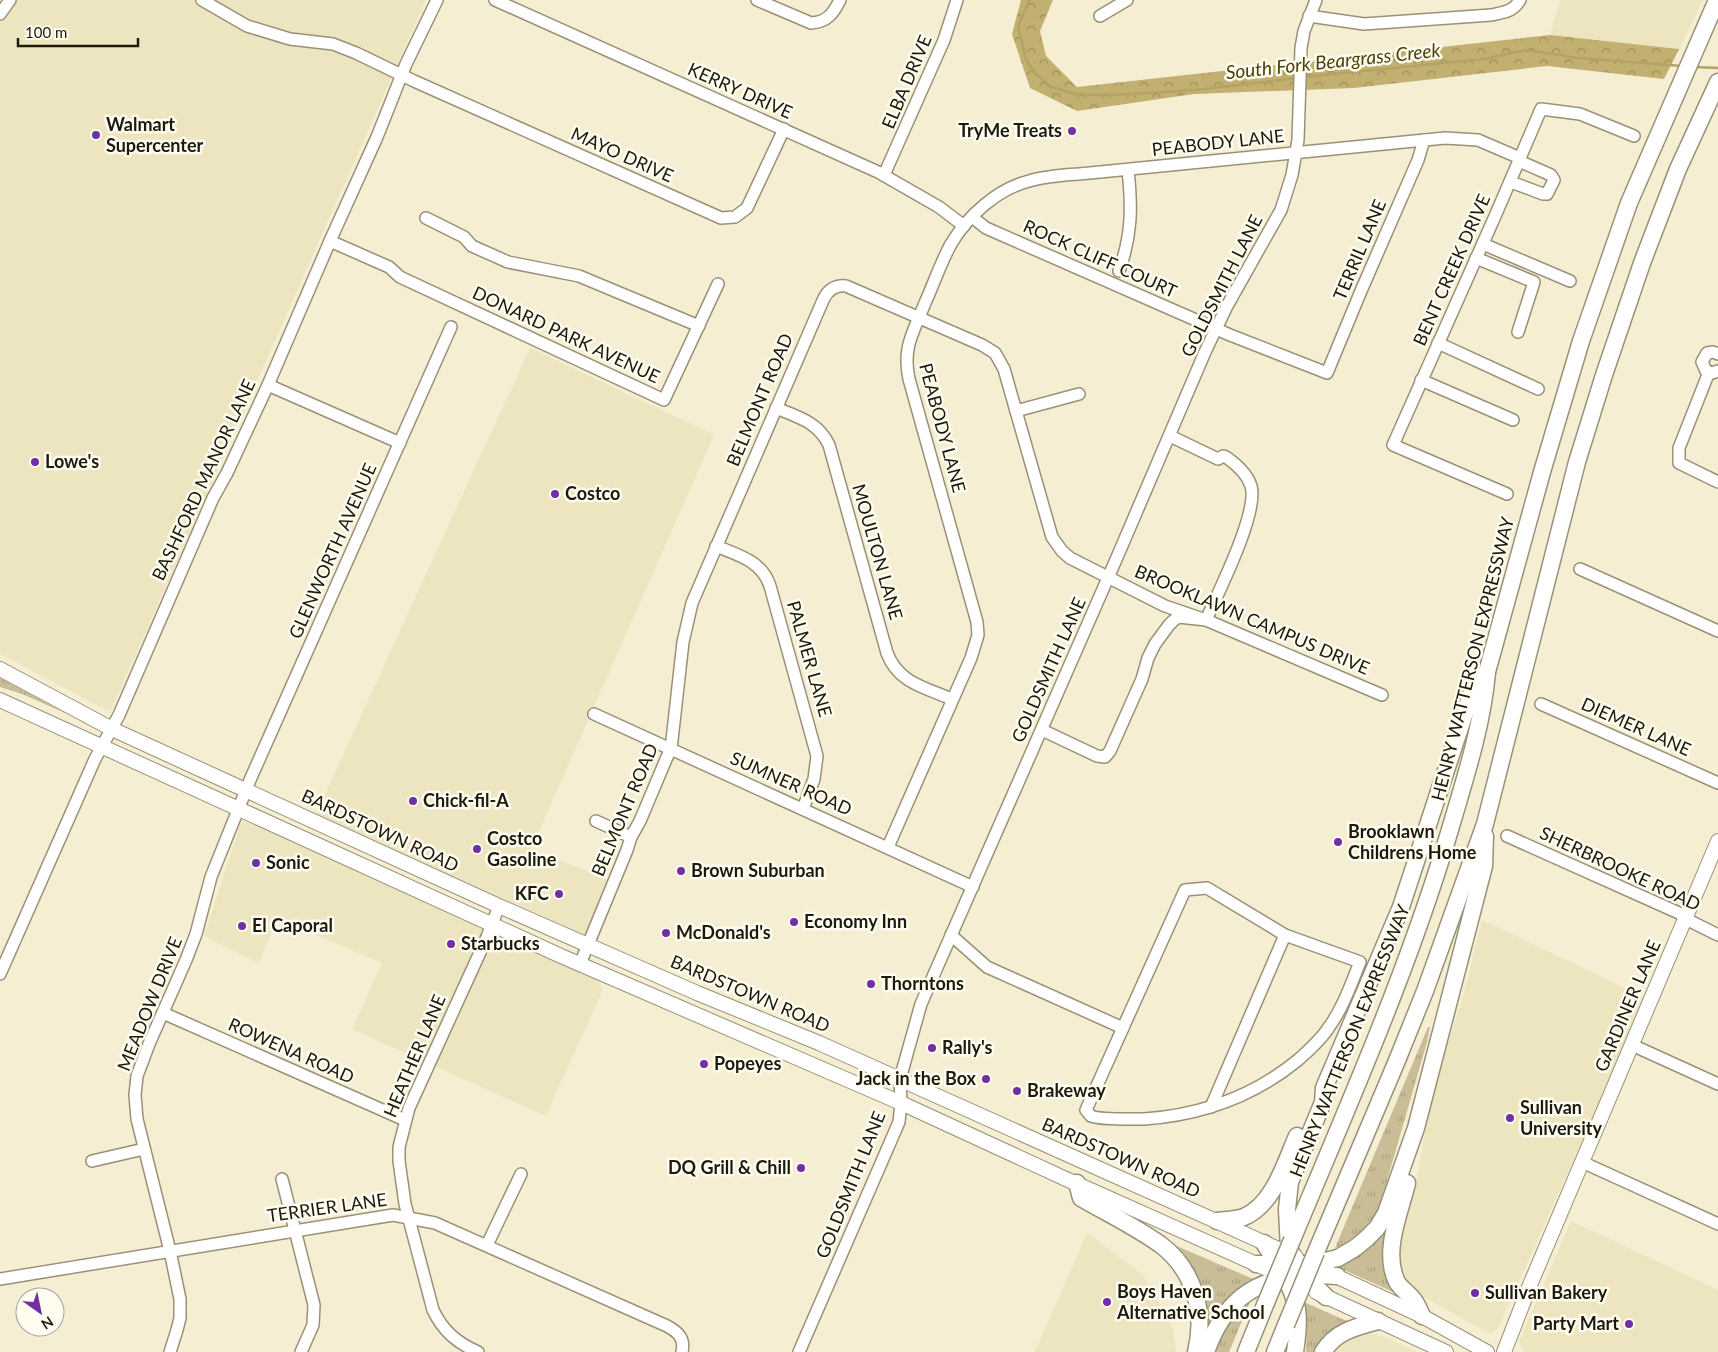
<svg xmlns="http://www.w3.org/2000/svg" width="1718" height="1352" viewBox="0 0 1718 1352" font-family="Lato,sans-serif">
	<style>
		.built { fill: #ede4c0 }
		.grass { fill: url(#grass-tufts) }
		.forest { fill: url(#forest-crowns) }
		.lines { fill: none; stroke-linecap: round; stroke-linejoin: round }
		.stream { stroke: #b4a364; stroke-width: 2.5 }
		.minor-casing { stroke: #999177; stroke-width: 14 }
		.major-casing { stroke: #999177; stroke-width: 16 }
		.highway-casing { stroke: #999177; stroke-width: 19 }
		.minor { stroke: #fff; stroke-width: 11 }
		.major { stroke: #fff; stroke-width: 14 }
		.highway { stroke: #fff; stroke-width: 16 }
		.highway-bridge-casing { stroke: #999177; stroke-width: 19; stroke-linecap: butt }
		.highway-bridge { stroke: #fff; stroke-width: 16 }
		.poi-dot { fill: #702fa4; stroke: #fffcf0; stroke-width: 2 }
		.labels { text-anchor: middle; stroke-width: 5; stroke-linejoin: round; paint-order: stroke }
		.street-label { font-size: 18px; fill: #1c190f; stroke: #fffcf0 }
		.poi-label { font-size: 18px; font-weight: bold; fill: #1c190f; stroke: #fffcf0; text-anchor: start }
		.water-label { font-size: 19px; font-style: italic; fill: #4b3f0b; stroke: #fffcf0 }
	</style>
	<defs>
		<pattern id="grass-tufts" width="24" height="20" patternUnits="userSpaceOnUse" patternTransform="scale(1.25)"><rect width="24" height="20" fill="#c8bd96"/><path d="M3 7l-1-3M5 7V3M7 7l1-3M15 17l-1-3M17 17v-4M19 17l1-3" fill="none" stroke="#aba280"/></pattern>
		<pattern id="forest-crowns" width="20" height="18" patternUnits="userSpaceOnUse" patternTransform="scale(1.25)"><rect width="20" height="18" fill="#c2b071"/><path d="M2 6a3 3 0 1 1 6 0M12 15a3 3 0 1 1 6 0" fill="none" stroke="#9d8e5b"/></pattern>
	</defs>
	<rect width="100%" height="100%" fill="#f6eed2"/>
	<!-- built -->
	<g class="built">
		<polygon points="17,0 426,0 110,712 0,654 0,22"/>
		<polygon points="1560,0 1703,0 1679,49 1550,35"/>
		<polygon points="530,348 714,435 531,849 609,880 585,935 316,814"/>
		<polygon points="247,822 599,981 603,989 546,1116 352,1029 382,963 277,918 259,963 204,936 241,823"/>
		<polygon points="1482,920 1646,998 1498,1328 1490,1334 1415,1292 1401,1279 1395,1257 1414,1192 1434,1087 1463,997"/>
		<polygon points="1571,1221 1718,1290 1718,1352 1524,1352 1519,1342"/>
		<polygon points="1087,1233 1144,1276 1173,1329 1176,1352 1035,1352"/>
		<polygon points="1368,1333 1385,1337 1416,1352 1332,1352 1339,1344 1351,1337"/>
	</g>
	<!-- grass -->
	<g class="grass">
		<polygon points="0,678 65,713 22,694 0,687"/>
		<path d="M 1428,1027 L 1430,1027 L 1427,1042 L 1380,1205 C 1369,1225 1356,1239 1335,1248 Z"/>
		<polygon points="1386,1225 1388,1244 1402,1296 1335,1266"/>
		<polygon points="1158,1238 1258,1281 1205,1338 1203,1310"/>
		<path d="M 1250,1302 L 1229,1352 L 1216,1352 C 1222,1333 1231,1312 1250,1302 Z"/>
		<polygon points="1304,1302 1349,1322 1317,1352 1306,1352 1307,1328"/>
	</g>
	<!-- forest -->
	<polygon class="forest" points="1021,0 1053,0 1040,31 1046,56 1077,87 1550,35 1679,49 1664,79 1547,66 1354,88 1194,94 1077,111 1030,88 1012,34"/>
	<g class="lines">
		<!-- stream -->
		<g class="stream">
			<polyline points="1029,0 1018,27 1026,59 1035,73 1051,87 1079,95 1113,95 1194,90 1297,78"/>
			<polyline points="1695,67 1718,68"/>
			<polyline points="1303,77 1484,59 1526,50 1579,58 1682,66"/>
		</g>
		<!-- minor casing -->
		<g class="minor-casing">
			<g id="minor">
				<polyline points="202,0 247,26 290,39 333,44 356,53 414,81 721,218 735,217 747,208 784,129"/>
				<polyline points="495,0 878,172 939,207 964,226"/>
				<path d="M 757,0 L 811,23 C 827,22 833,14 840,0"/>
				<polyline points="0,14 10,0"/>
				<polyline points="1100,16 1127,0"/>
				<path d="M 1309,16 L 1364,24 L 1491,15 C 1504,12 1513,12 1520,0"/>
				<polyline points="884,175 944,40 957,0"/>
				<polyline points="1511,182 1543,194 1547,194 1554,180 1551,175 1519,161"/>
				<polyline points="972,217 986,228 1230,335 1327,373 1361,291 1418,160 1424,140"/>
				<polyline points="426,218 464,237 472,246 508,262 579,276 699,326"/>
				<polyline points="330,241 389,267 400,277 664,400 718,284"/>
				<polyline points="1483,244 1570,281"/>
				<polyline points="1476,258 1534,282 1518,332"/>
				<path d="M 1119,271 C 1132,235 1132,207 1128,170"/>
				<polyline points="1438,343 1538,389"/>
				<polyline points="1718,354 1713,352 1707,353 1702,362 1706,371 1712,373 1718,371"/>
				<polyline points="1709,372 1679,448 1679,463 1718,482"/>
				<polyline points="1421,380 1513,420"/>
				<polyline points="268,385 400,443"/>
				<path d="M 776,408 C 798,417 818,422 829,445 L 887,653 C 898,683 926,688 952,699"/>
				<polyline points="1016,411 1079,394"/>
				<polyline points="1507,494 1393,445 1496,214 1541,109 1580,114 1634,136"/>
				<path d="M 716,546 C 738,555 762,561 770,586 L 817,756 L 814,779 L 803,809"/>
				<polyline points="1580,569 1718,631"/>
				<polyline points="1541,704 1718,783"/>
				<polyline points="594,714 973,887"/>
				<path d="M 1042,730 L 1097,756 L 1105,757 L 1110,751 L 1142,679 L 1148,658 L 1155,644 L 1169,625 L 1174,620 L 1179,617 L 1206,620 C 1218,593 1259,512 1251,486 C 1247,473 1236,464 1226,457 L 1223,456 L 1218,459 L 1170,436"/>
				<polyline points="596,821 631,837"/>
				<polyline points="1507,836 1679,913 1692,922 1718,935"/>
				<path d="M 888,847 L 971,658 L 978,635 L 977,622 L 909,379 C 902,347 914,331 925,303 C 934,283 941,262 951,244 C 968,215 998,189 1029,181 C 1049,175 1070,175 1090,173 L 1445,138 L 1478,140 L 1520,158"/>
				<path d="M 1207,888 L 1285,935 L 1360,962 C 1351,984 1343,1008 1329,1027 C 1321,1040 1309,1050 1298,1060 C 1254,1096 1201,1115 1144,1119 C 1133,1119 1101,1120 1091,1116 C 1089,1114 1088,1112 1086,1110 L 1185,890 Z"/>
				<polyline points="951,935 987,967 1123,1028"/>
				<path d="M 580,964 L 627,850 L 631,837 L 640,821 L 667,757 L 671,749 L 683,642 L 692,603 L 824,298 C 829,289 836,285 846,286 L 982,345 L 995,353 L 1004,369 L 1052,537 L 1062,551 L 1070,558 L 1165,606 L 1206,620 L 1382,695"/>
				<polyline points="0,974 95,759 119,715 213,498 227,473 268,385 330,241 377,137 406,64 437,0"/>
				<polyline points="163,1013 405,1120"/>
				<polyline points="1632,1045 1718,1084"/>
				<polyline points="1211,1107 1285,935"/>
				<polyline points="92,1161 144,1149"/>
				<polyline points="1582,1162 1718,1224"/>
				<polyline points="282,1179 314,1305 313,1325 301,1352"/>
				<polyline points="487,1245 521,1174"/>
				<path d="M 0,1279 L 393,1215 L 435,1223 L 667,1326 C 678,1332 685,1338 682,1352"/>
				<polyline points="170,1352 177,1330 180,1318 180,1299 170,1251 137,1119 135,1095 137,1076 149,1044 186,960 196,934 211,877 250,780 451,327"/>
				<path d="M 478,1352 C 457,1343 443,1331 433,1310 L 405,1204 L 399,1161 L 399,1147 L 409,1108 L 487,937 L 499,906"/>
				<polyline points="799,1352 899,1122 901,1103 900,1079 921,1004 1118,555 1205,352 1227,306 1281,210 1292,175 1298,140 1301,48 1304,31 1316,0"/>
			</g>
		</g>
		<!-- major casing -->
		<g class="major-casing">
			<g id="major">
				<polyline points="0,669 112,729 499,906 697,993 819,1043 1296,1257"/>
				<polyline points="0,700 561,956 901,1103 1066,1179 1265,1268"/>
				<polyline points="1327,1272 1422,1316 1487,1352"/>
				<polyline points="1316,1292 1446,1352"/>
				<polyline points="1504,1352 1530,1285 1718,841"/>
			</g>
		</g>
		<!-- highway casing -->
		<g class="highway-casing">
			<g id="highway">
				<path d="M 1077,1183 L 1081,1198 C 1107,1213 1136,1227 1161,1245 C 1194,1270 1206,1313 1196,1352"/>
				<path d="M 1407,1183 C 1400,1213 1382,1252 1397,1282 C 1402,1290 1410,1294 1415,1302 C 1418,1306 1420,1312 1422,1316"/>
				<path d="M 1217,1221 C 1225,1220 1236,1220 1244,1217 C 1274,1204 1285,1163 1297,1136"/>
				<path d="M 1292,1240 C 1350,1101 1412,962 1454,816 C 1468,769 1483,720 1487,672 L 1542,472 L 1581,341 L 1629,203 L 1717,0"/>
				<path d="M 1264,1243 C 1277,1263 1292,1284 1297,1309 C 1299,1322 1297,1339 1295,1352"/>
				<polyline points="1316,1252 1396,1063 1425,991 1485,824 1577,462 1604,375 1642,263 1678,169 1718,82"/>
				<polyline points="1256,1264 1312,1264 1338,1258 1355,1248 1366,1239 1377,1228 1386,1213 1416,1128 1484,866 1485,836"/>
				<polyline points="1326,1297 1304,1275 1289,1249 1287,1209 1290,1182 1323,1102 1324,1088 1401,907 1474,685 1487,672"/>
				<path d="M 1206,1352 C 1223,1304 1251,1280 1302,1275 C 1314,1274 1326,1276 1337,1276"/>
				<polyline points="1246,1352 1265,1305"/>
				<polyline points="1275,1352 1286,1325"/>
				<path d="M 1323,1352 C 1336,1331 1356,1327 1378,1321"/>
			</g>
		</g>
		<!-- minor -->
		<use href="#minor" class="minor"/>
		<!-- major -->
		<use href="#major" class="major"/>
		<!-- highway -->
		<use href="#highway" class="highway"/>
		<!-- highway-bridge casing -->
		<g class="highway-bridge-casing">
			<g id="highway-bridge">
				<polyline points="1265,1305 1292,1240"/>
				<polyline points="1286,1325 1316,1252"/>
			</g>
		</g>
		<!-- highway-bridge -->
		<use href="#highway-bridge" class="highway-bridge"/>
	</g>
	<!-- markers -->
	<g class="poi-dot">
		<circle cx="1072" cy="131" r="5"/>
		<circle cx="96" cy="135" r="5"/>
		<circle cx="35" cy="462" r="5"/>
		<circle cx="555" cy="494" r="5"/>
		<circle cx="413" cy="801" r="5"/>
		<circle cx="1338" cy="842" r="5"/>
		<circle cx="477" cy="849" r="5"/>
		<circle cx="256" cy="863" r="5"/>
		<circle cx="681" cy="871" r="5"/>
		<circle cx="559" cy="894" r="5"/>
		<circle cx="794" cy="922" r="5"/>
		<circle cx="242" cy="926" r="5"/>
		<circle cx="666" cy="933" r="5"/>
		<circle cx="451" cy="944" r="5"/>
		<circle cx="871" cy="984" r="5"/>
		<circle cx="932" cy="1048" r="5"/>
		<circle cx="704" cy="1064" r="5"/>
		<circle cx="986" cy="1079" r="5"/>
		<circle cx="1017" cy="1091" r="5"/>
		<circle cx="1510" cy="1118" r="5"/>
		<circle cx="801" cy="1168" r="5"/>
		<circle cx="1475" cy="1293" r="5"/>
		<circle cx="1107" cy="1302" r="5"/>
		<circle cx="1629" cy="1324" r="5"/>
	</g>
	<g class="labels">
		<!-- street labels -->
		<g class="street-label">
			<text transform="translate(907 82) rotate(-67)" y="6">ELBA DRIVE</text>
			<text transform="translate(740 91) rotate(24)" y="6">KERRY DRIVE</text>
			<text transform="translate(1218 143) rotate(-6)" y="6">PEABODY LANE</text>
			<text transform="translate(622 155) rotate(24)" y="6">MAYO DRIVE</text>
			<text transform="translate(1360 250) rotate(-67)" y="6">TERRIL LANE</text>
			<text transform="translate(1100 259) rotate(24)" y="6">ROCK CLIFF COURT</text>
			<text transform="translate(1452 270) rotate(-66)" y="6">BENT CREEK DRIVE</text>
			<text transform="translate(1222 286) rotate(-63)" y="6">GOLDSMITH LANE</text>
			<text transform="translate(566 335) rotate(25)" y="6">DONARD PARK AVENUE</text>
			<text transform="translate(760 400) rotate(-67)" y="6">BELMONT ROAD</text>
			<text transform="translate(942 428) rotate(75)" y="6">PEABODY LANE</text>
			<text transform="translate(204 480) rotate(-65)" y="6">BASHFORD MANOR LANE</text>
			<text transform="translate(333 551) rotate(-66)" y="6">GLENWORTH AVENUE</text>
			<text transform="translate(877 552) rotate(74)" y="6">MOULTON LANE</text>
			<text transform="translate(1252 620) rotate(23)" y="6">BROOKLAWN CAMPUS DRIVE</text>
			<text transform="translate(809 659) rotate(74)" y="6">PALMER LANE</text>
			<text transform="translate(1473 659) rotate(-76)" y="6">HENRY WATTERSON EXPRESSWAY</text>
			<text transform="translate(1049 670) rotate(-66)" y="6">GOLDSMITH LANE</text>
			<text transform="translate(1636 727) rotate(24)" y="6">DIEMER LANE</text>
			<text transform="translate(791 784) rotate(24)" y="6">SUMNER ROAD</text>
			<text transform="translate(625 810) rotate(-67)" y="6">BELMONT ROAD</text>
			<text transform="translate(380 831) rotate(25)" y="6">BARDSTOWN ROAD</text>
			<text transform="translate(1620 869) rotate(25)" y="6">SHERBROOKE ROAD</text>
			<text transform="translate(750 994) rotate(23)" y="6">BARDSTOWN ROAD</text>
			<text transform="translate(150 1004) rotate(-68)" y="6">MEADOW DRIVE</text>
			<text transform="translate(1628 1006) rotate(-67)" y="6">GARDINER LANE</text>
			<text transform="translate(1350 1041) rotate(-68)" y="6">HENRY WATTERSON EXPRESSWAY</text>
			<text transform="translate(291 1051) rotate(24)" y="6">ROWENA ROAD</text>
			<text transform="translate(415 1056) rotate(-67)" y="6">HEATHER LANE</text>
			<text transform="translate(1121 1158) rotate(24)" y="6">BARDSTOWN ROAD</text>
			<text transform="translate(851 1185) rotate(-68)" y="6">GOLDSMITH LANE</text>
			<text transform="translate(327 1208) rotate(-8)" y="6">TERRIER LANE</text>
		</g>
		<!-- poi labels -->
		<g class="poi-label">
			<text x="106" y="131">Walmart<tspan x="106" dy="21">Supercenter</tspan></text>
			<text x="1062" y="137" text-anchor="end">TryMe Treats</text>
			<text x="45" y="468">Lowe's</text>
			<text x="565" y="500">Costco</text>
			<text x="423" y="807">Chick-fil-A</text>
			<text x="1348" y="838">Brooklawn<tspan x="1348" dy="21">Childrens Home</tspan></text>
			<text x="487" y="845">Costco<tspan x="487" dy="21">Gasoline</tspan></text>
			<text x="266" y="869">Sonic</text>
			<text x="691" y="877">Brown Suburban</text>
			<text x="549" y="900" text-anchor="end">KFC</text>
			<text x="804" y="928">Economy Inn</text>
			<text x="252" y="932">El Caporal</text>
			<text x="676" y="939">McDonald's</text>
			<text x="461" y="950">Starbucks</text>
			<text x="881" y="990">Thorntons</text>
			<text x="942" y="1054">Rally's</text>
			<text x="714" y="1070">Popeyes</text>
			<text x="976" y="1085" text-anchor="end">Jack in the Box</text>
			<text x="1027" y="1097">Brakeway</text>
			<text x="1520" y="1114">Sullivan<tspan x="1520" dy="21">University</tspan></text>
			<text x="791" y="1174" text-anchor="end">DQ Grill &amp; Chill</text>
			<text x="1117" y="1298">Boys Haven<tspan x="1117" dy="21">Alternative School</tspan></text>
			<text x="1485" y="1299">Sullivan Bakery</text>
			<text x="1619" y="1330" text-anchor="end">Party Mart</text>
		</g>
		<!-- water labels -->
		<g class="water-label">
			<text transform="translate(1333 61) rotate(-6)" y="7">South Fork Beargrass Creek</text>
		</g>
	</g>
	<!-- north arrow -->
	<g transform="translate(40 1312) rotate(147)"><circle r="24" fill="#fffcf0" stroke="#a4a196"/>
	<path d="M0-4L9 19L0 12L-9 19Z" fill="#702fa4"/>
	<text y="-8" font-size="14" font-weight="bold" text-anchor="middle" fill="#1c190f">N</text>
	</g>
	<!-- scale -->
	<path d="M18 38v8h120v-8" fill="none" stroke="#1c190f" stroke-width="2.5"/>
	<text x="25" y="38" font-size="15" fill="#1c190f" stroke="#fffcf0" stroke-width="4" paint-order="stroke">100 m</text>
</svg>
